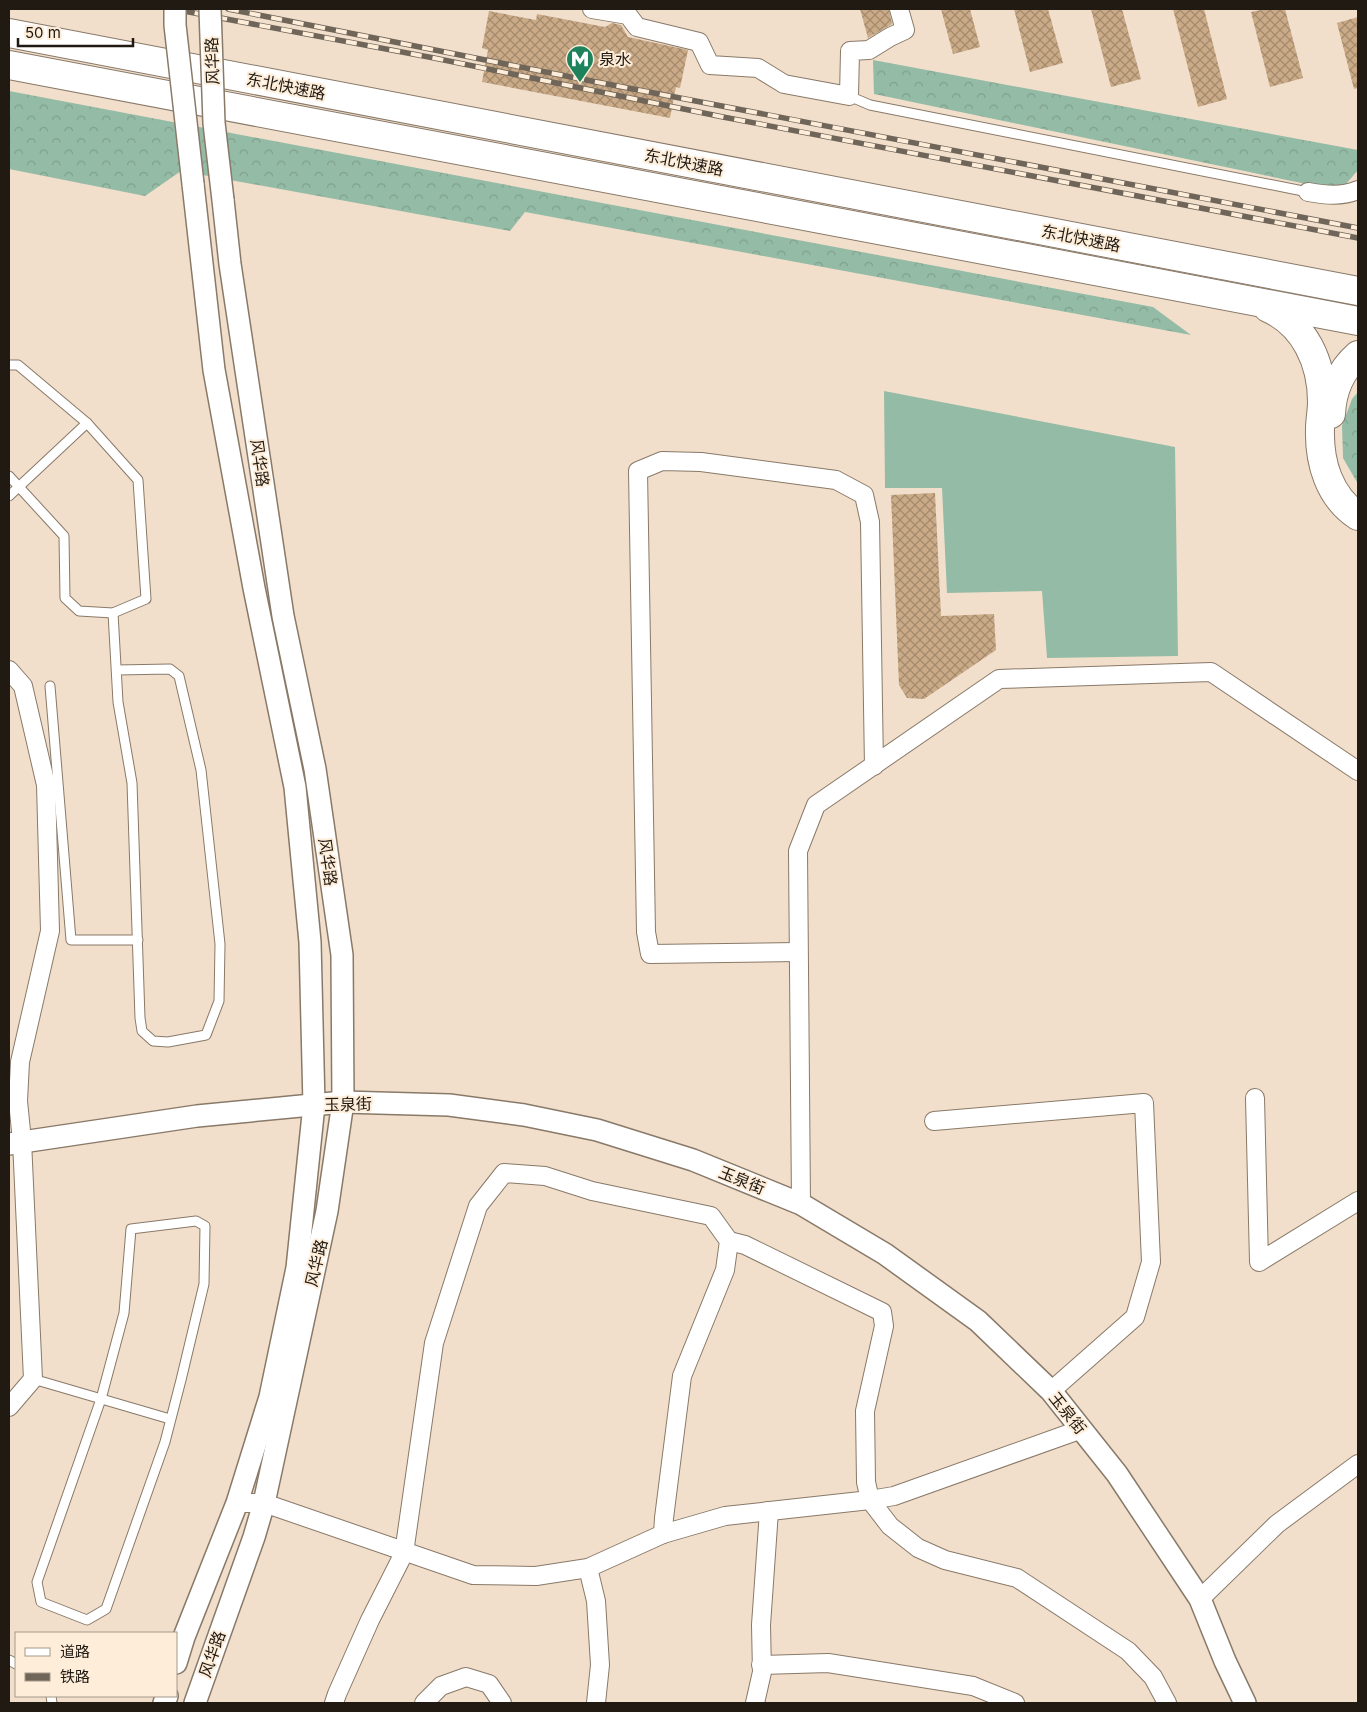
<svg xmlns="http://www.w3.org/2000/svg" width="1367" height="1712" viewBox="0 0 1367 1712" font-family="Inter,'Noto Sans SC',sans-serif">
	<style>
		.grass { fill: #94bba5 }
		.forest { fill: url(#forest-crowns) }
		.building { fill: url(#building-cross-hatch) }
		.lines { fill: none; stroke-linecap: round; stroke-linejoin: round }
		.service-casing { stroke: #897968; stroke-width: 11 }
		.minor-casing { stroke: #897968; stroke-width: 20 }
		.tertiary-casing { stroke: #897968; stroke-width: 24 }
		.trunk-casing { stroke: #897968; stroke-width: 30 }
		.service { stroke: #fff; stroke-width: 9 }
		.minor { stroke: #fff; stroke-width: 18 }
		.tertiary { stroke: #fff; stroke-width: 21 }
		.trunk { stroke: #fff; stroke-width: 28 }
		.rail-casing { stroke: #6f6559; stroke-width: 5.5 }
		.rail { stroke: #feedd9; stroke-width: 4; stroke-dasharray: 11; stroke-linecap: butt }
		.tertiary-bridge-casing { stroke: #897968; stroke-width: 24; stroke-linecap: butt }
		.tertiary-bridge { stroke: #fff; stroke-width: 21 }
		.labels { text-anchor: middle; stroke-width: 4; stroke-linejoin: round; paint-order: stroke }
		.poi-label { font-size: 16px; fill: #201a13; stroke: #feedd9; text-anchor: start }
		.street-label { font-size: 16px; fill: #201a13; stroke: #feedd9 }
	</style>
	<defs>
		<pattern id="forest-crowns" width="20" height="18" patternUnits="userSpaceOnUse" patternTransform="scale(1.25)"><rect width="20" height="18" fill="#94bba5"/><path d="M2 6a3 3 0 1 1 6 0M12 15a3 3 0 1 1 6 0" fill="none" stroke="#7fa08d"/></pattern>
		<pattern id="building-cross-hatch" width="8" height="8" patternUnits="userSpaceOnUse" patternTransform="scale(1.25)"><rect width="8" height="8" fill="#cbab87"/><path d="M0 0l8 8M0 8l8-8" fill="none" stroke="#a48a6d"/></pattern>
	</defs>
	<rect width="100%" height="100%" fill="#f1dfcc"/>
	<!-- grass -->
	<polygon class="grass" points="884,391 1175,447 1178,656 1047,658 1042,591 947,593 942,488 885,488"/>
	<!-- forest -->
	<g class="forest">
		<polygon points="873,60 1358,150 1358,170 1340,191 874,94"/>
		<polygon points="9,91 1153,307 1191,335 525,212 510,231 181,171 145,196 9,169"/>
		<polygon points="1358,392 1358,484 1343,458 1342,426 1352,399"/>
	</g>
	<!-- building -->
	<g class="building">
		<polygon points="860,9 889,9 892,24 868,38"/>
		<polygon points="941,9 970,9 980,47 953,54"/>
		<polygon points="1014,9 1048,9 1063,63 1030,72"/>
		<polygon points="1091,9 1122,9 1141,79 1111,87"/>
		<polygon points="1173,9 1204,9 1227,99 1198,107"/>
		<polygon points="1265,9 1285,9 1303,78 1270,87 1251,12"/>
		<polygon points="489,11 536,20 537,14 605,27 612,23 621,25 628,37 688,50 680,88 676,87 670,118 482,82 488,50 482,48"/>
		<polygon points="1358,17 1358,88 1354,89 1337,23"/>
		<polygon points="935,493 941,616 994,614 996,650 924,699 907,698 899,685 891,495"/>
	</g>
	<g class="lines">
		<!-- service casing -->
		<g class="service-casing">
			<g id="service">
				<polyline points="849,96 870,105 1308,192"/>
				<polyline points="9,365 18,365 87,423 138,480 146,599 113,613 79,611 65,598 64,536 9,476"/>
				<polyline points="9,496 87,423"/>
				<polyline points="113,613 118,702 132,783 140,1018 142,1031 153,1041 168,1042 206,1035 219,1001 220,944 201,770 179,676 170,669 117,670"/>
				<polyline points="50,686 71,940 138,940"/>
				<polygon points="196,1221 205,1226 204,1284 181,1380 165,1442 106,1609 87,1620 41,1602 37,1582 101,1399 124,1313 131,1229"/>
				<polyline points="33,1379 170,1419"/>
				<polyline points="9,1660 16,1664"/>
				<polyline points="51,1696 52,1703"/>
			</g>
		</g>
		<!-- minor casing -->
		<g class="minor-casing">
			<g id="minor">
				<polyline points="592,9 628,15 637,27 699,42 710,65 758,68 784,84 849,96 850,51 869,50 890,37 905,30 899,9"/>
				<path d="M 1308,192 C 1326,195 1341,197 1358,190"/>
				<polyline points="9,670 23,686 46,785 50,931 20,1062 18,1101 22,1141 33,1379 9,1407"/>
				<polyline points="798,952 650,954 646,932 638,471 662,461 701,462 836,480 864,495 870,522 874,766"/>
				<polyline points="1255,1098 1259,1262 1358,1201"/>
				<polyline points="934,1121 1144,1103 1151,1262 1135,1317 1051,1391"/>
				<polyline points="801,1204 798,851 816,805 999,679 1211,672 1358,771"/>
				<polyline points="729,1241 745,1245 882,1312 884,1326 865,1411 866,1482 870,1500 890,1526 918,1548 945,1560 1017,1578 1128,1651 1153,1677 1167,1703"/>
				<polyline points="237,1503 264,1503 473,1575 536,1576 588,1568 663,1534 725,1516 870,1500 894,1496 1082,1429"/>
				<polyline points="588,1568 596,1601 600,1665 596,1703"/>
				<polyline points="1200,1599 1277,1524 1358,1464"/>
				<polyline points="761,1665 828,1663 973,1686 1015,1703"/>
				<polyline points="334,1703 337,1694 370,1620 404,1553 434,1343 478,1206 504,1173 545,1176 592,1191 711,1216 729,1241 725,1270 682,1376 664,1518 663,1534"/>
				<polyline points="424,1703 441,1686 466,1677 489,1684 502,1703"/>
				<polyline points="755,1703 762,1672 761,1625 769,1511"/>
			</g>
		</g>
		<!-- tertiary casing -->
		<g class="tertiary-casing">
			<g id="tertiary">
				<polyline points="9,1144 197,1116 343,1102 449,1105 524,1115 597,1130 693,1160 801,1204 885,1254 978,1321 1051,1391 1117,1474 1200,1599 1225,1661 1245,1703"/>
				<polyline points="176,1663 184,1637 237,1503 270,1397 297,1268 314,1105 310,942 295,787 254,588 214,370 193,184"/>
				<polyline points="164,1703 167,1696"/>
				<polyline points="195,1703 254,1537 264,1503 327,1211 343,1102 342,955 315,769 283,616 230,264 223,200"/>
			</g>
		</g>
		<!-- trunk casing -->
		<g class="trunk-casing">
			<g id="trunk">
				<polyline points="9,33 1358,291"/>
				<polyline points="9,65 1358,321"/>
				<path d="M 1268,308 C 1305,324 1322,363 1322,402 C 1322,411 1320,420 1320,429 C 1319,462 1329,497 1358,516"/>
				<path d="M 1331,414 C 1332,391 1341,370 1358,355"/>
			</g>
		</g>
		<!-- service -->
		<use href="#service" class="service"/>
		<!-- minor -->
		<use href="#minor" class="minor"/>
		<!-- tertiary -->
		<use href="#tertiary" class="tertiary"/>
		<!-- trunk -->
		<use href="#trunk" class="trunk"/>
		<!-- rail casing -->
		<g class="rail-casing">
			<g id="rail">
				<polyline points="173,9 434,58 723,117 1358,238"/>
				<polyline points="228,9 581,79 1358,228"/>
			</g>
		</g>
		<!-- rail -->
		<use href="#rail" class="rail"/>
		<!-- tertiary-bridge casing -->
		<g class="tertiary-bridge-casing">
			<g id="tertiary-bridge">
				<polyline points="175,9 175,25 193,184"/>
				<polyline points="210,9 214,123 223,200"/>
			</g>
		</g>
		<!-- tertiary-bridge -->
		<use href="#tertiary-bridge" class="tertiary-bridge"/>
	</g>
	<!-- icons -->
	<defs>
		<g id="metro-pin" transform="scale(1.4375)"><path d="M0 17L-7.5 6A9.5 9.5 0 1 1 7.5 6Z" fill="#1e835d" stroke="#feedd9"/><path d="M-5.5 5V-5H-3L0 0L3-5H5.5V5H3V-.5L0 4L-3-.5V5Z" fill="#fff"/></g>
	</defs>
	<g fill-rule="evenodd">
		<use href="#metro-pin" x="580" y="59"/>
	</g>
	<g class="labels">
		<!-- poi labels -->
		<g class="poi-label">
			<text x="599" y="65">泉水</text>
		</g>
		<!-- street labels -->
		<g class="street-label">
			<text transform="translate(212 61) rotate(-92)" y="6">风华路</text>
			<text transform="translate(286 86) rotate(11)" y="6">东北快速路</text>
			<text transform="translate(684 162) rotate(11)" y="6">东北快速路</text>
			<text transform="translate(1081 238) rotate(11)" y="6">东北快速路</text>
			<text transform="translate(260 463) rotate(82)" y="6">风华路</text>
			<text transform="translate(328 862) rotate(82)" y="6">风华路</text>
			<text transform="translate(348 1104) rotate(-1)" y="6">玉泉街</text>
			<text transform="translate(742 1180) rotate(22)" y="6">玉泉街</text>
			<text transform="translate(316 1263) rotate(-77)" y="6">风华路</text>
			<text transform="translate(1068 1413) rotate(51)" y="6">玉泉街</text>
			<text transform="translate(212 1654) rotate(-71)" y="6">风华路</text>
		</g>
	</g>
	<!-- border -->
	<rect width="1367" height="1712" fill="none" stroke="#201a13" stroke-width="20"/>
	<!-- legend -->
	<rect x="15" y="1632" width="162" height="65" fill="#feedd9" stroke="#a5998a"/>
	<rect x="25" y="1648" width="25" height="8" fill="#ffffff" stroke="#a5998a"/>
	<text x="60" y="1657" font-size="15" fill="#201a13">道路</text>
	<rect x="25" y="1673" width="25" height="8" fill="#6f6559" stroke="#a5998a"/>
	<text x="60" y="1682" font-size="15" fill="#201a13">铁路</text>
	<!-- scale -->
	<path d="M18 38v8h115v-8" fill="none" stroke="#201a13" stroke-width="2.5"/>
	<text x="25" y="38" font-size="15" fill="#201a13" stroke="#feedd9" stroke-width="4" paint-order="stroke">50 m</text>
</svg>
